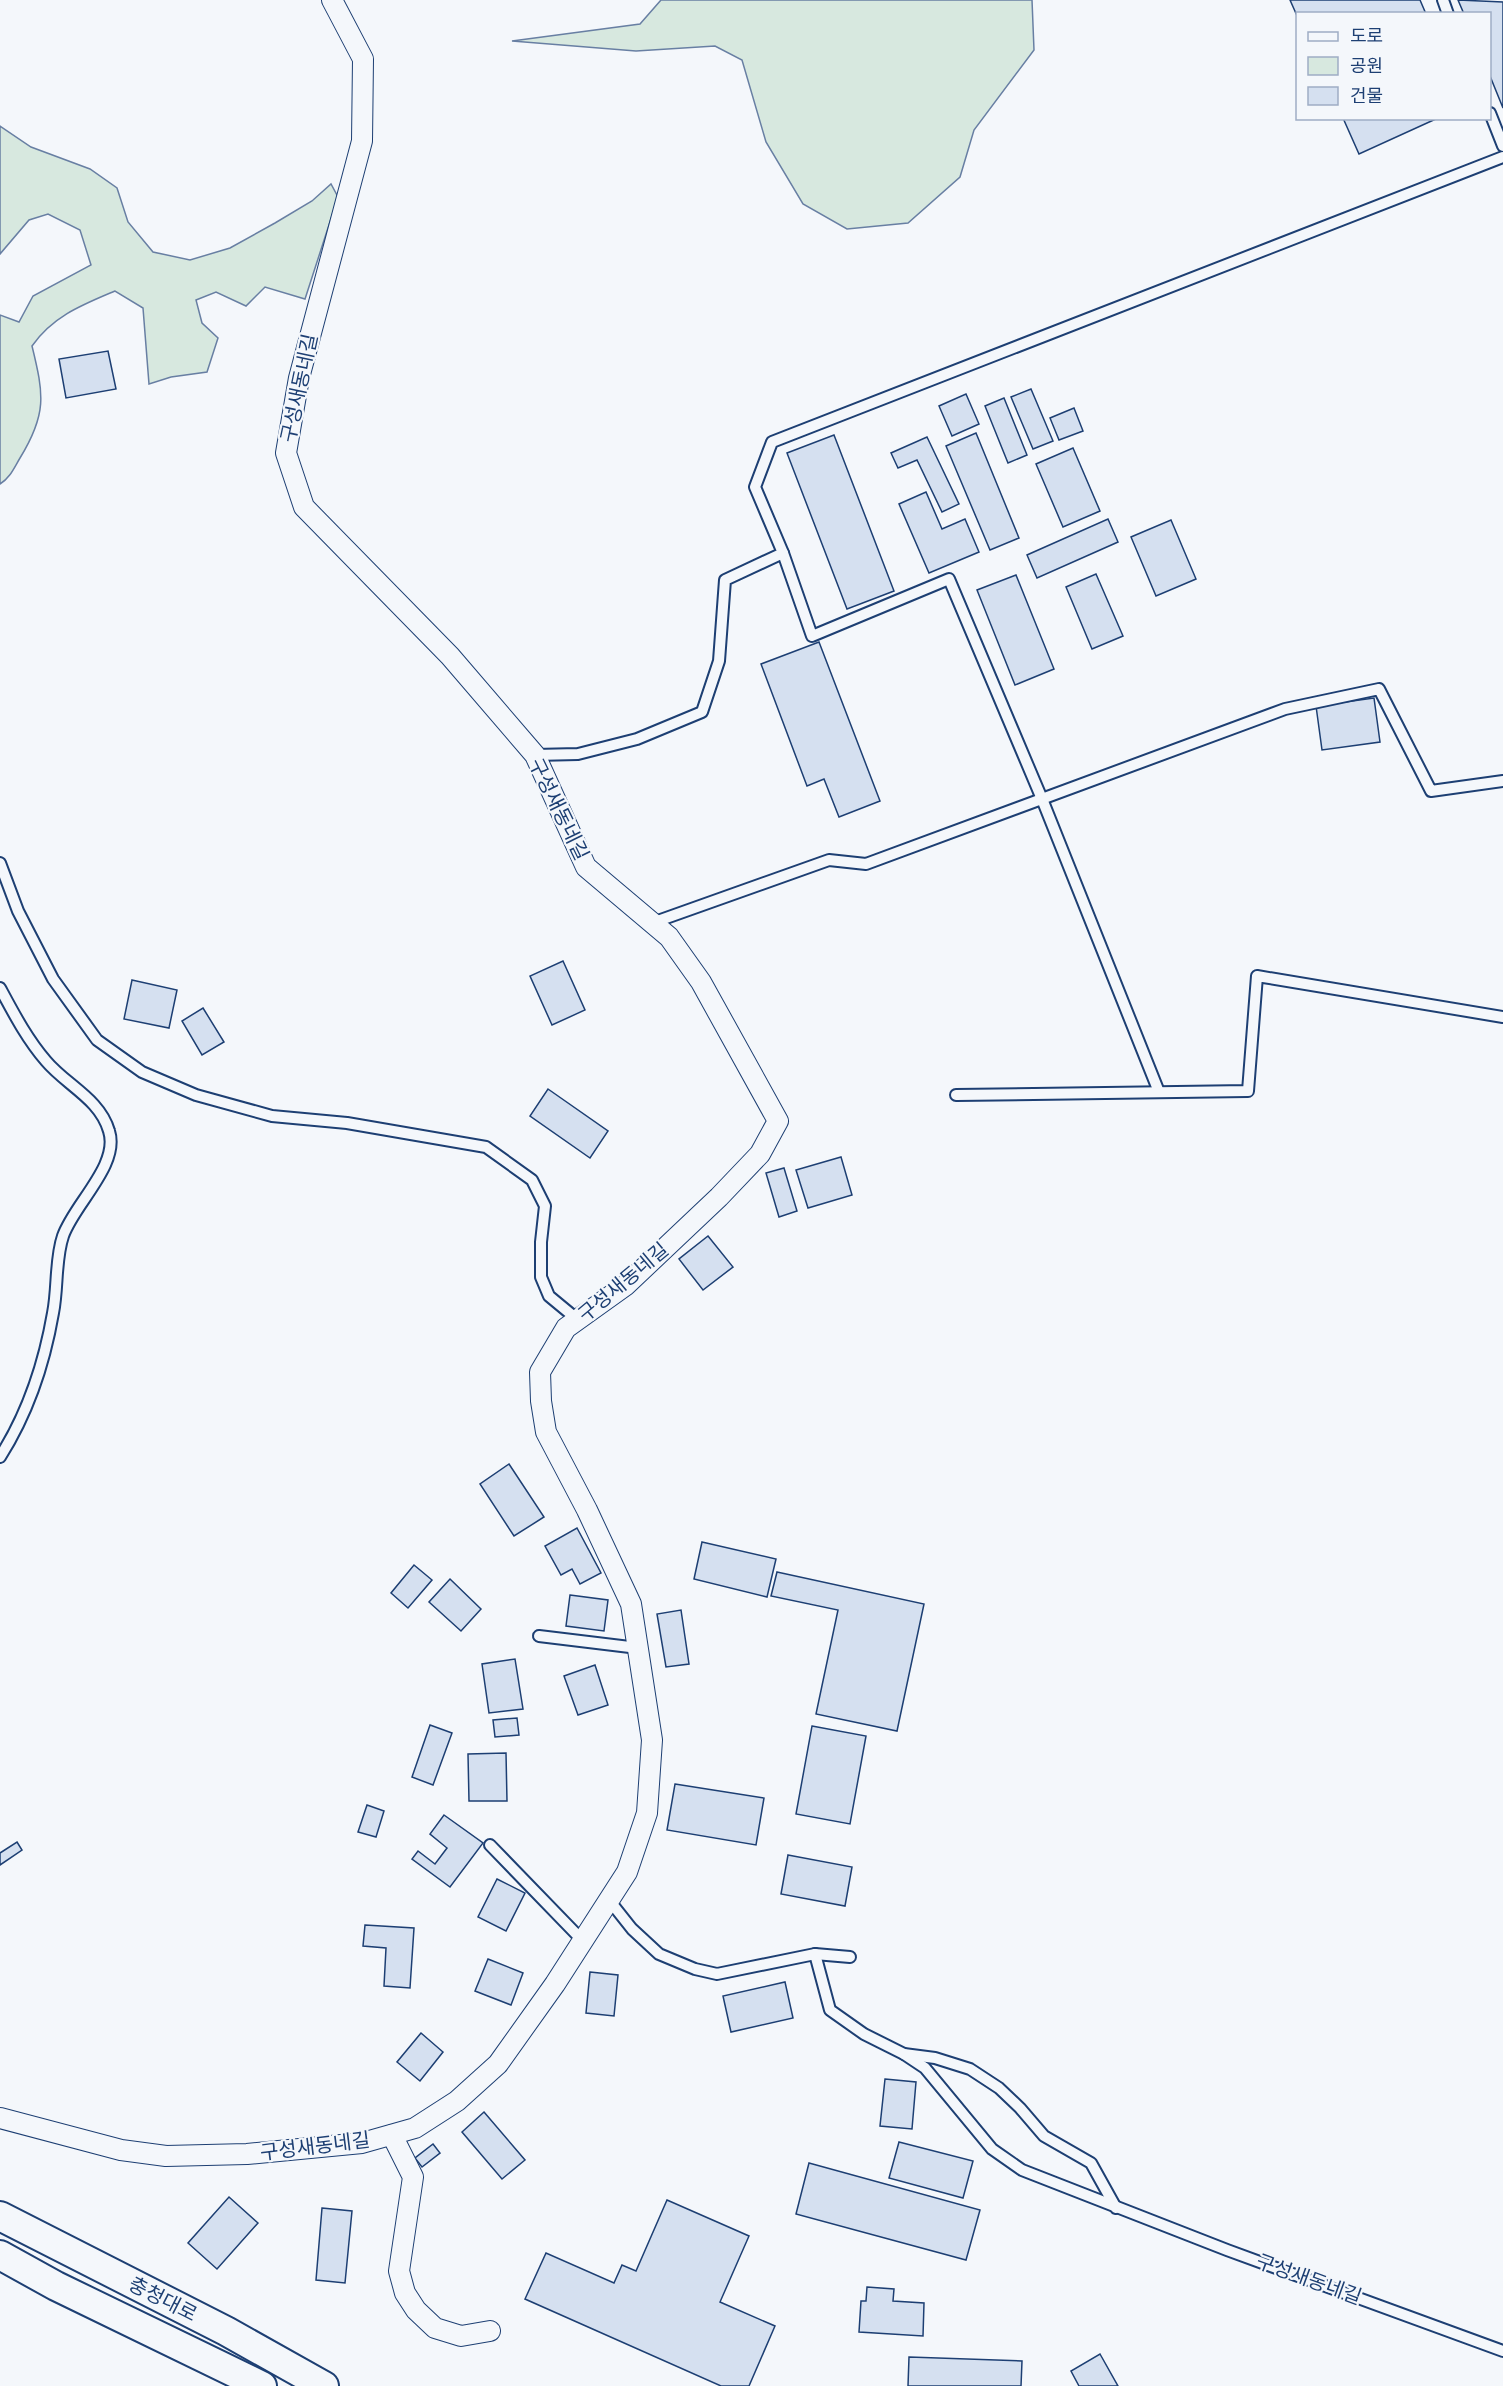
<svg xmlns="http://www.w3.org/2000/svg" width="1503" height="2386" viewBox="0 0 1503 2386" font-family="Barlow,'Noto Sans KR',sans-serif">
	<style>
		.green { fill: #d7e8df; stroke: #687fa3; stroke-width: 1.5 }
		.building { fill: #d5e0f0; stroke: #1d3f73; stroke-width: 1.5 }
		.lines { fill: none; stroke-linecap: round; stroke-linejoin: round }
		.service-casing { stroke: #1d3f73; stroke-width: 14 }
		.minor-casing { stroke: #1d3f73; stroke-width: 22 }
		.secondary-casing { stroke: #1d3f73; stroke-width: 32 }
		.service { stroke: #f4f7fb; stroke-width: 10 }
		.minor { stroke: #f4f7fb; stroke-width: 20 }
		.secondary { stroke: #f4f7fb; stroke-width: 28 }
		.labels { text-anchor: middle; stroke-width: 4.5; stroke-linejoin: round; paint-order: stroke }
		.street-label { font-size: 20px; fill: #1d3f73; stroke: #f4f7fb }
	</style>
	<rect width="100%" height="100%" fill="#f4f7fb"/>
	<!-- green -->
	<g class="green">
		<polygon points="661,0 1032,0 1034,50 974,130 960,177 908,223 847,229 803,204 766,142 742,60 715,46 636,51 512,41 640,24"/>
		<path d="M 0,126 L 31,147 L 90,169 L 117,188 L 128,222 L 153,252 L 190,260 L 230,248 L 275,223 L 312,201 L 331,184 L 338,197 L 305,299 L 265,287 L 246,306 L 216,292 L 196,300 L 202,323 L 218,338 L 207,372 L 171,377 L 149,384 L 143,308 L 115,291 C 82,305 53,316 32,346 C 44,395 47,414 20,458 C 14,468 10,478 0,484 L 0,315 L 19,322 L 33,296 L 91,265 L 80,230 L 48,214 L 29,220 L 0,254 Z"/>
	</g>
	<!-- building -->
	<g class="building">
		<polygon points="1290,0 1420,0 1426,14 1298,14 1298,18"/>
		<polygon points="1458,0 1503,2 1503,108 1490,76 1490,14 1464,14"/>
		<polygon points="1343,118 1438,118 1359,154"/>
		<polygon points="108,351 116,389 66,398 59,359"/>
		<polygon points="1031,389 1053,441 1033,449 1011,397"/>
		<polygon points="966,394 979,424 952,436 939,406"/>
		<polygon points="1004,398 1027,455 1008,463 985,406"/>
		<polygon points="1074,408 1083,431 1059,440 1050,418"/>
		<polygon points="976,433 1019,538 990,550 946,446"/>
		<polygon points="834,435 894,591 847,609 787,453"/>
		<polygon points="927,437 959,504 942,512 917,460 898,468 891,453"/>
		<polygon points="1073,448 1100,511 1063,527 1036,464"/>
		<polygon points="926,492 942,529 965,519 979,552 929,573 899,504"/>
		<polygon points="1108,519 1118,542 1037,578 1027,555"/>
		<polygon points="1171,520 1196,579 1156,596 1131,537"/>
		<polygon points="1096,574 1123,636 1092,649 1066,587"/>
		<polygon points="1016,575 1054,669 1015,685 977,590"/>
		<polygon points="819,642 880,801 839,817 824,779 807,786 761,664"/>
		<polygon points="1374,698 1380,742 1322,750 1316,706"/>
		<polygon points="563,961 585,1010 552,1025 530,976"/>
		<polygon points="132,980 177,990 169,1028 124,1019"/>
		<polygon points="203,1008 224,1042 202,1055 182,1021"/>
		<polygon points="548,1089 608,1131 590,1158 530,1116"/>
		<polygon points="841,1157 852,1195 808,1208 796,1170"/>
		<polygon points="784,1168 797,1211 779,1217 766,1173"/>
		<polygon points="708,1236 733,1267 703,1290 679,1259"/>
		<polygon points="509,1464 544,1517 514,1536 480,1484"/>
		<polygon points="577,1528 601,1573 580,1584 572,1569 561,1575 545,1546"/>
		<polygon points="702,1542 776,1559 767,1597 694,1579"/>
		<polygon points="414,1565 432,1580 408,1608 391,1593"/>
		<polygon points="777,1572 924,1604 897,1731 816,1714 838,1610 771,1596"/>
		<polygon points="450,1579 481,1609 461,1631 429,1602"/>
		<polygon points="570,1595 608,1600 604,1631 566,1626"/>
		<polygon points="681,1610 689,1664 666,1667 657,1614"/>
		<polygon points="515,1659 523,1709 489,1713 482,1664"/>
		<polygon points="595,1665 608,1705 578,1715 564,1676"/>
		<polygon points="517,1718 519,1735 495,1737 493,1720"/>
		<polygon points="430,1725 452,1733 433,1785 412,1777"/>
		<polygon points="812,1726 866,1736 850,1824 796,1814"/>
		<polygon points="506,1753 507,1801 469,1801 468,1754"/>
		<polygon points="675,1784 764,1798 756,1845 667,1830"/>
		<polygon points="367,1805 384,1811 376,1837 358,1832"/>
		<polygon points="444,1815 483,1843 450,1887 412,1859 418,1851 435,1864 447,1848 430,1834"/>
		<polygon points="17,1842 22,1850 0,1865 0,1853"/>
		<polygon points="788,1855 852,1867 845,1906 781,1894"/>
		<polygon points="497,1879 525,1893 506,1931 478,1917"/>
		<polygon points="365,1925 414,1928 410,1988 384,1986 386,1948 363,1946"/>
		<polygon points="488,1959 523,1973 511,2005 475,1991"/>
		<polygon points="590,1972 618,1975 614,2016 586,2013"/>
		<polygon points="785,1982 793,2018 731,2032 723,1996"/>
		<polygon points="421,2033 443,2052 420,2081 397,2062"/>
		<polygon points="885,2079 916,2082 912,2129 880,2126"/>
		<polygon points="484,2112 525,2160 502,2179 462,2132"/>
		<polygon points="899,2142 973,2161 963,2198 889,2178"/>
		<polygon points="433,2144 440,2153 422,2167 415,2158"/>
		<polygon points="809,2163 980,2210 966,2260 796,2214"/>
		<polygon points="229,2197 258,2223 217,2269 188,2243"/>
		<polygon points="667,2200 749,2236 720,2302 775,2326 749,2386 721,2386 525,2299 546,2253 614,2283 622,2265 636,2271"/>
		<polygon points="322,2208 352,2211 345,2283 316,2280"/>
		<polygon points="867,2287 894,2289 893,2301 924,2303 923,2336 859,2332 861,2301 866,2301"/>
		<polygon points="1100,2354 1118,2386 1079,2386 1071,2371"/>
		<polygon points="909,2357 1022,2361 1021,2386 908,2386"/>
	</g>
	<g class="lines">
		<!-- service casing -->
		<g class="service-casing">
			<g id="service">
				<polyline points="1443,0 1448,14"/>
				<polyline points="1490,113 1503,146"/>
				<polyline points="783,553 812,636 949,579 1042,799 1159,1092"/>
				<polyline points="535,755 578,754 637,739 702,712 719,661 725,580 783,553 755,487 772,442 1503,157"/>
				<polyline points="0,863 18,911 53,979 97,1040 142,1072 196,1095 272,1116 347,1123 486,1147 532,1180 545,1206 541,1242 541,1277 549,1296 578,1320"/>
				<polyline points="652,923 829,860 866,864 1285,709 1379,689 1431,791 1503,781"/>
				<path d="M 0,988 C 14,1014 27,1039 46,1061 C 66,1085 100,1099 109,1131 C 120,1165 74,1204 63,1236 C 55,1259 58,1288 53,1313 C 44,1365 28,1413 0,1457"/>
				<polyline points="956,1095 1248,1091 1257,976 1503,1017"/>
				<polyline points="539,1636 638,1648"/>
				<polyline points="490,1845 583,1941"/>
				<polyline points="609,1900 632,1929 659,1954 695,1969 717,1974 815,1954 830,2010 864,2034 904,2054 935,2058 970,2069 999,2088 1020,2108 1044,2136 1091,2163 1116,2208"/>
				<polyline points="815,1954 850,1957"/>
				<polyline points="904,2054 925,2068 992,2149 1022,2170 1227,2250 1503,2351"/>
			</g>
		</g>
		<!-- minor casing -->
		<g class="minor-casing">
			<g id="minor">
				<polyline points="0,2118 121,2150 166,2156 247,2154 362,2143 415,2128 457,2101 498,2064 555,1984 627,1872 647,1813 652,1740 631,1604 587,1510 546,1432 541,1401 540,1372 566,1328 626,1285 719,1197 760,1154 778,1121 701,982 669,937 586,867 535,755 450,656 304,507 286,453 299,378 362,141 363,59 332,0"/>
				<polyline points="392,2135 413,2177 399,2271 405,2293 416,2310 435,2328 461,2336 490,2331"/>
			</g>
		</g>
		<!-- secondary casing -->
		<g class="secondary-casing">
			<g id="secondary">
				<polyline points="0,2216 226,2331 324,2386"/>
				<polyline points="0,2255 56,2286 262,2386"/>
			</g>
		</g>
		<!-- service -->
		<use href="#service" class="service"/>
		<!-- minor -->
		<use href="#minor" class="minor"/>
		<!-- secondary -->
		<use href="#secondary" class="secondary"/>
	</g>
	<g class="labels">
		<!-- street labels -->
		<g class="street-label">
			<text transform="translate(299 388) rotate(-78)" y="7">구성새동네길</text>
			<text transform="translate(559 809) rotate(64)" y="7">구성새동네길</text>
			<text transform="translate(623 1282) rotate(-40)" y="7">구성새동네길</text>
			<text transform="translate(315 2146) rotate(-7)" y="7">구성새동네길</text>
			<text transform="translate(1309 2279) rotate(20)" y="7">구성새동네길</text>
			<text transform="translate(163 2299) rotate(27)" y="7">충청대로</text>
		</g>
	</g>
	<!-- legend -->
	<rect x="1296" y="12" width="195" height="108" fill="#f4f7fb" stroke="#9eadc5" stroke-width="1.5"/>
	<rect x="1308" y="32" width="30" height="9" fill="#f4f7fb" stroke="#9eadc5" stroke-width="1.5"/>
	<text x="1350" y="42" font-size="18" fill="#1d3f73">도로</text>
	<rect x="1308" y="57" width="30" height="18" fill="#d7e8df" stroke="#9eadc5" stroke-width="1.5"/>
	<text x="1350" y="72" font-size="18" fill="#1d3f73">공원</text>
	<rect x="1308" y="87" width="30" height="18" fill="#d5e0f0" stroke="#9eadc5" stroke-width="1.5"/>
	<text x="1350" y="102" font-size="18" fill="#1d3f73">건물</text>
</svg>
